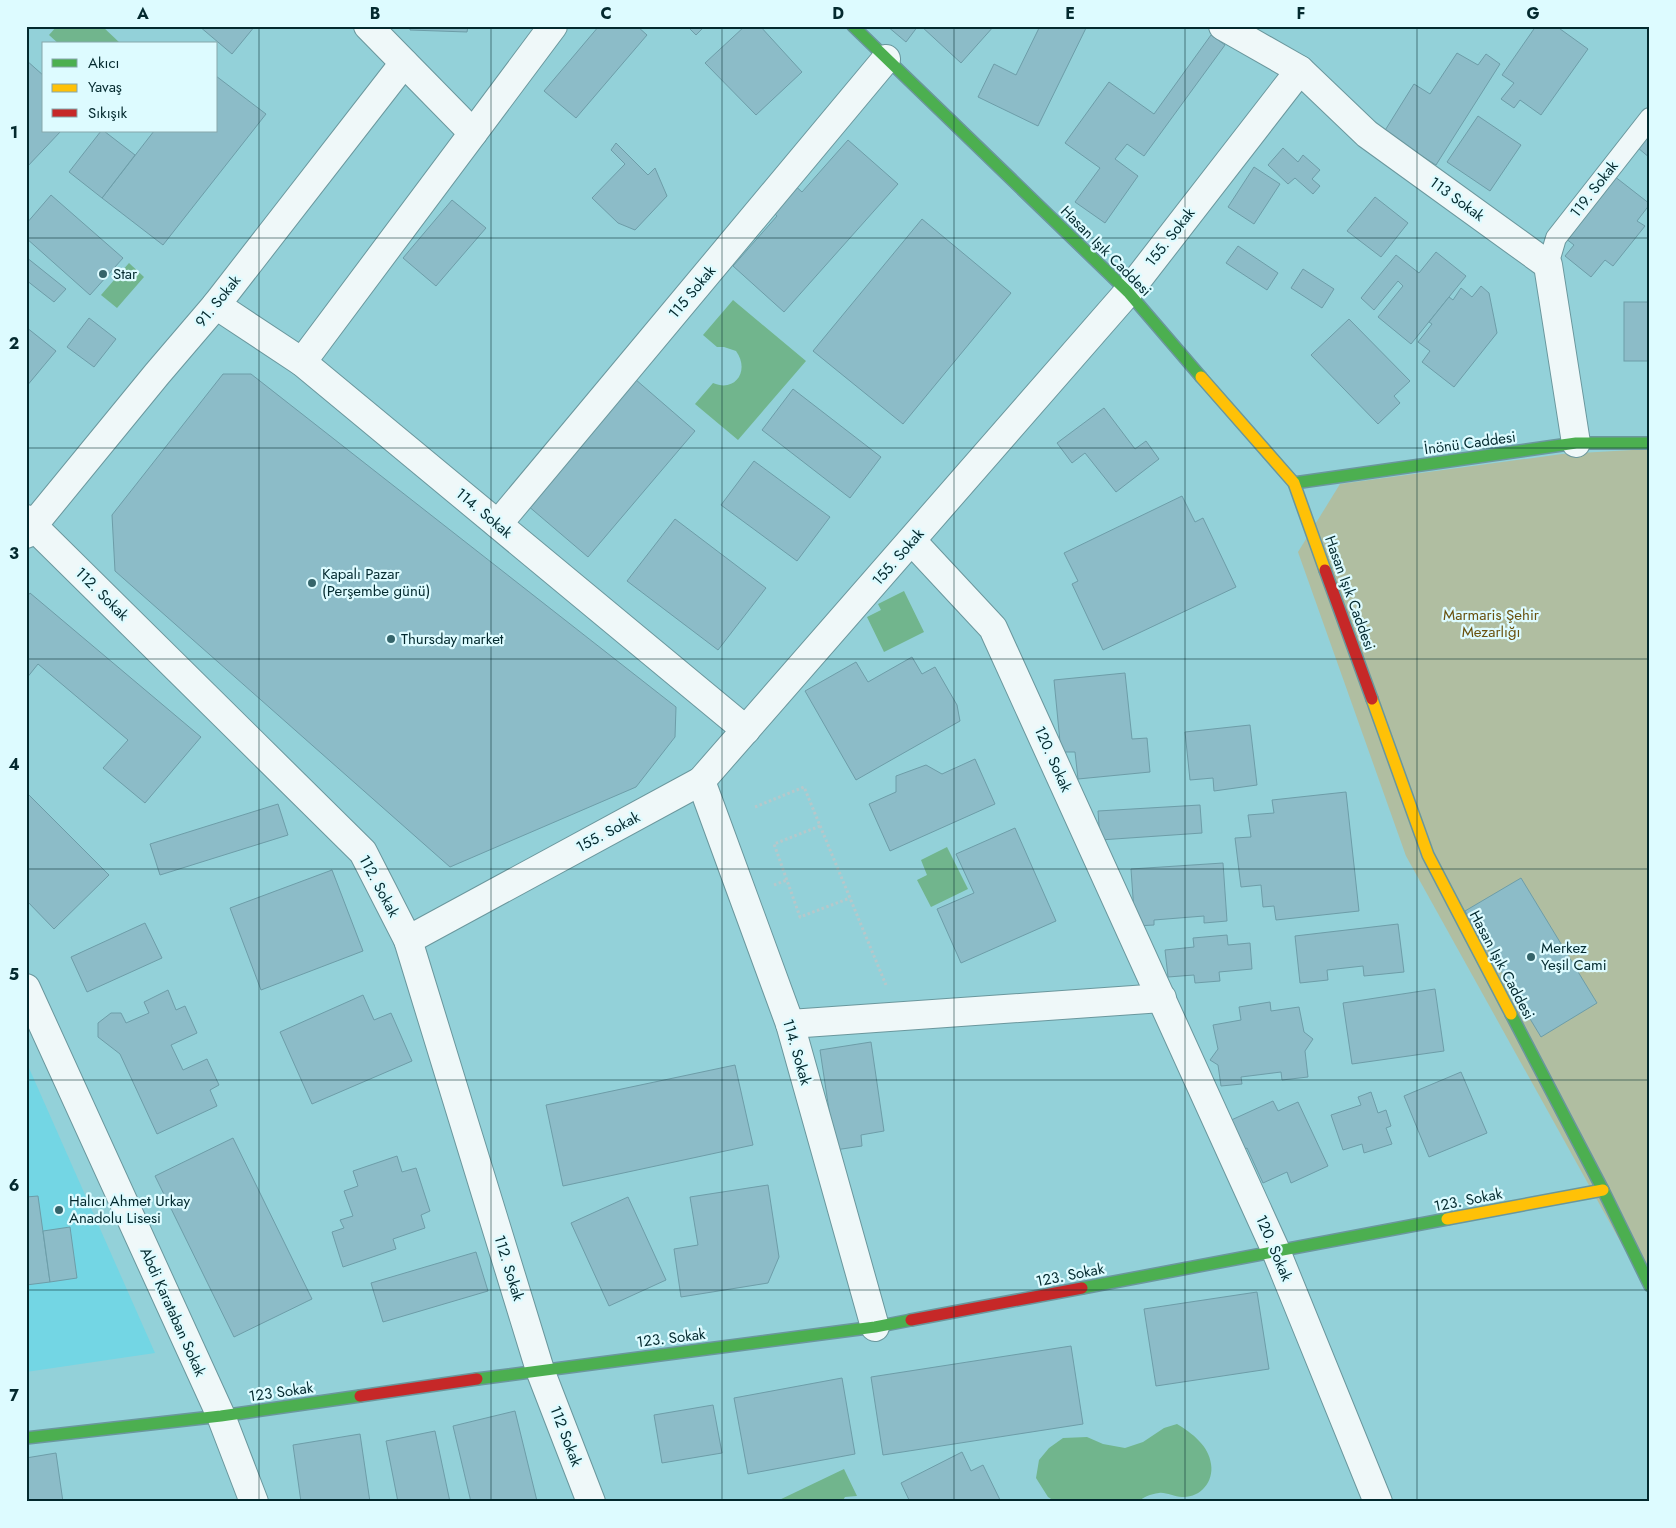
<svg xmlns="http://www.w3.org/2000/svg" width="1676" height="1528" viewBox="0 0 1676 1528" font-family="Jost,sans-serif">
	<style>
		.built { fill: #73d6e4 }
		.green { fill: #b0bea1 }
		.water { fill: #71b58d }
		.building { fill: #8cbcc8; stroke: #6d9da8 }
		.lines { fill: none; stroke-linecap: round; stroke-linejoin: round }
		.lane-casing { stroke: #6a979d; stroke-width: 22 }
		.street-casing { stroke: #6a979d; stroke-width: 30 }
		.fast-casing { stroke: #6a979d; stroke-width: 14 }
		.slow-casing { stroke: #6a979d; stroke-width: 14 }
		.jam-casing { stroke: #6a979d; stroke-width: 14 }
		.path { stroke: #b6c8cb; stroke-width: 3; stroke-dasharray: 2.5 2.5; stroke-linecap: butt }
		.lane { stroke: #eff8f9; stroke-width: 20 }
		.street { stroke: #eff8f9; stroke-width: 28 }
		.fast { stroke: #4caf50; stroke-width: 11 }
		.slow { stroke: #ffc107; stroke-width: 11 }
		.jam { stroke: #c62828; stroke-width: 11 }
		.grid { fill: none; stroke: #03292e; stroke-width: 1; stroke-opacity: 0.55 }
		.poi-dot { fill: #35646a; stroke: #ddfbff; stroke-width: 2 }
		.labels { text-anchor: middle; stroke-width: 4.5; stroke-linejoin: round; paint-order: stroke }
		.street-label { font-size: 15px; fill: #03292e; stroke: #ddfbff }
		.poi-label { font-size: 15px; fill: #03292e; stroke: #ddfbff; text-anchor: start }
		.park-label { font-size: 15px; fill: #69510e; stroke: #ddfbff }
		.neatline { fill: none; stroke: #03292e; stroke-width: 2 }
		.grid-label { font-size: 16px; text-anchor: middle; font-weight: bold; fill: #03292e }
	</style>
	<rect width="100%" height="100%" fill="#93d1d9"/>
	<!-- built -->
	<polygon class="built" points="26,1063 29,1068 155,1353 26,1372"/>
	<!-- green -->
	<polygon class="green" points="1650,449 1650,1295 1406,856 1298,552 1340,484 1562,454"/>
	<!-- water -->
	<g class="water">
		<polygon points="57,26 102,26 121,44 59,44 49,35"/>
		<polygon points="129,263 144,277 117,308 101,295"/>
		<path d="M 733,300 L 806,361 L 738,440 L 695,404 L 713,383 C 736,393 750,370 736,351 L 724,347 L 717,347 L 703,335 Z"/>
		<polygon points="904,591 924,632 884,652 867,617 881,610 878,604"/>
		<polygon points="947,847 968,889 931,907 917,880 927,875 921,860"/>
		<path d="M 1177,1424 C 1192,1433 1209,1446 1211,1464 C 1214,1482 1200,1498 1182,1497 C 1174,1497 1166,1492 1159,1493 C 1150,1494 1144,1497 1137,1502 L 1056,1502 L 1048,1497 L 1036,1478 L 1039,1460 L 1049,1448 L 1063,1438 L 1087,1437 L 1103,1444 L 1125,1448 L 1143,1442 L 1164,1428 Z"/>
		<polygon points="844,1469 857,1496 845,1497 842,1502 775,1502"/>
	</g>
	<!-- building -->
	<g class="building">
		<polygon points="199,26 255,26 232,54"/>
		<polygon points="410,26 468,26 467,32 410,30"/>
		<polygon points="599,26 637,26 647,35 576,118 544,91"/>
		<polygon points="687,26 705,26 696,35"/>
		<polygon points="745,26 760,26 802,72 756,115 705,63"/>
		<polygon points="887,26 918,26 906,42"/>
		<polygon points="921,26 994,26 961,63"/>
		<polygon points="1040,26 1087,26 1038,126 978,97 994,64 1016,75"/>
		<polygon points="1536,26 1556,26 1588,49 1541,115 1520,100 1514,108 1501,99 1514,83 1502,75"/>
		<polygon points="1211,35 1225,45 1144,156 1127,144 1115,159 1138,176 1105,223 1075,202 1100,168 1065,143 1109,82 1154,114"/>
		<polygon points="1457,53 1478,65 1486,54 1500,64 1436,165 1384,132 1414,84 1430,94"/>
		<polygon points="26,60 44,76 44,131 61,131 26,168"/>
		<polygon points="216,76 266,114 163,245 102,198 154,131 216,131"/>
		<polygon points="1478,116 1521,145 1490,191 1447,162"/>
		<polygon points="101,131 104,131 135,155 102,198 69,172"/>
		<polygon points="1650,134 1650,158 1638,148"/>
		<polygon points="848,140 898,184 784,312 733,266 777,216 768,207 790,181 802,192"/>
		<polygon points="616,143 648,175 655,168 667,196 635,230 618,223 592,198 625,164 611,150"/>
		<polygon points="1283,148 1298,162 1303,155 1320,170 1312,179 1320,186 1313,194 1295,178 1288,184 1268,165"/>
		<polygon points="1254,167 1280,184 1254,224 1228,207"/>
		<polygon points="1614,176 1650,204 1637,221 1645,226 1613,266 1605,260 1591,277 1565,256 1574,245 1565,238"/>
		<polygon points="51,195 123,258 90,295 26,238 26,224"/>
		<polygon points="1375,197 1408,223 1381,257 1347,231"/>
		<polygon points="452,200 486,228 436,286 403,258"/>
		<polygon points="922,219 1011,293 903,424 813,351"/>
		<polygon points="1238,246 1278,273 1267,290 1226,263"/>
		<polygon points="1436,252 1466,276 1411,344 1378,317 1403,286 1398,281 1374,310 1361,298 1396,255 1419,273"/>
		<polygon points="26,257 66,289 54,302 26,280"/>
		<polygon points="1303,269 1334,289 1322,308 1291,288"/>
		<polygon points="1481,286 1489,293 1497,333 1454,387 1422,362 1430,351 1418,342 1432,324 1429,322 1449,297 1453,300 1461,288 1472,297"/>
		<rect x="1624" y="302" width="26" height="59"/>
		<polygon points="89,318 116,339 94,367 67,347"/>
		<polygon points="1349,319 1410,381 1394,396 1400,403 1378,424 1311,355"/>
		<polygon points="26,327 56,351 26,387"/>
		<polygon points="223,374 251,374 676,707 675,737 636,787 450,867 115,571 112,515"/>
		<polygon points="635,379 695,431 588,557 527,505"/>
		<polygon points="793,389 881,457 850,498 762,430"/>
		<polygon points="1104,408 1135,449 1146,441 1159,459 1116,492 1085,453 1072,463 1057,443"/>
		<polygon points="754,461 830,517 797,561 721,505"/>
		<polygon points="1182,496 1195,522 1203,518 1236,587 1103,650 1072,584 1078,581 1064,553"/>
		<polygon points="675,519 766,588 718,650 627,581"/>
		<polygon points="30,593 201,737 145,803 103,768 128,740 38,664 26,679 26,598"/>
		<polygon points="912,657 922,674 935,667 957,705 960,721 856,780 805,691 856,662 868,682"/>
		<polygon points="1125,673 1132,739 1147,738 1150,772 1078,779 1075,752 1061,752 1054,680"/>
		<polygon points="1250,725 1257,785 1214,791 1213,778 1190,780 1185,732"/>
		<polygon points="975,759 995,804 890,851 869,804 896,792 896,776 926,765 942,774"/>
		<polygon points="26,792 109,875 54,929 26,900"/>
		<polygon points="1346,792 1359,911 1276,920 1274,906 1263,907 1261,885 1241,887 1235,838 1251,837 1248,815 1274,813 1272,800"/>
		<polygon points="278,804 288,835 160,875 150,844"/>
		<polygon points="1200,805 1202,833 1100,840 1098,811"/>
		<polygon points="1015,828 1056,921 961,963 937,909 974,893 956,854"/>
		<polygon points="1223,863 1227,921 1204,923 1204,916 1154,920 1154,925 1135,926 1131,869"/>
		<polygon points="332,870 363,951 261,990 230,908"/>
		<polygon points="1521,878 1597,1003 1541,1037 1465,911"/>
		<polygon points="145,923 162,958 87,992 71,957"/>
		<polygon points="1398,924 1404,972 1364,976 1363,966 1327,970 1328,980 1300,983 1295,936"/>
		<polygon points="1227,935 1228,945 1250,943 1252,969 1219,972 1220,981 1195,983 1194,975 1168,977 1165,950 1194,947 1193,938"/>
		<polygon points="1435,989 1444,1051 1352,1064 1343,1003"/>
		<polygon points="168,990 176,1010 185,1006 197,1033 171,1045 183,1070 207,1059 219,1085 210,1090 217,1106 157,1134 120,1054 98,1037 98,1023 111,1013 121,1013 126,1023 149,1013 144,1002"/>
		<polygon points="363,995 374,1020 391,1013 412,1061 312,1104 280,1032"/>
		<polygon points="1270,1002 1271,1011 1299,1007 1304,1032 1313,1039 1305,1051 1308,1077 1282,1080 1281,1072 1241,1077 1242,1084 1221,1086 1218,1065 1210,1060 1218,1049 1213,1025 1241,1020 1239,1007"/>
		<polygon points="871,1042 884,1131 861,1135 862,1146 835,1150 820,1050"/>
		<polygon points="735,1065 753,1145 563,1186 546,1105"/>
		<polygon points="1461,1072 1487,1133 1429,1157 1404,1096"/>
		<polygon points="1371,1092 1378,1113 1386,1110 1391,1126 1386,1128 1392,1144 1364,1153 1362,1144 1343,1150 1331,1115 1361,1105 1358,1097"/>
		<polygon points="1273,1101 1278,1111 1298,1102 1328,1166 1291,1183 1287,1172 1263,1183 1247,1148 1241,1151 1227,1122"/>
		<polygon points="233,1138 312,1299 234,1337 155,1176"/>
		<polygon points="397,1156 402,1172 416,1168 430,1211 421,1215 425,1228 393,1239 396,1249 343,1267 332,1232 344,1228 340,1220 353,1216 344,1191 358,1186 353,1171"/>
		<polygon points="768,1185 779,1257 768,1283 681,1297 674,1249 698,1245 690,1197"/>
		<polygon points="38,1196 50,1282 26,1285 26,1197"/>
		<polygon points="628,1197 666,1280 609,1306 571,1223"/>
		<polygon points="70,1227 77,1278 50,1282 43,1231"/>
		<polygon points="476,1252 488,1291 383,1322 371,1283"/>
		<polygon points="1257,1292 1269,1369 1156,1386 1144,1309"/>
		<polygon points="1071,1346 1083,1424 883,1455 871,1377"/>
		<polygon points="842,1378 855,1454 748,1474 734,1398"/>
		<polygon points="713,1405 722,1453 662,1463 654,1415"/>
		<polygon points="515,1411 537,1501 471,1502 453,1426"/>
		<polygon points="435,1431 450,1502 398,1502 386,1441"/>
		<polygon points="360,1434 370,1502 301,1502 293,1445"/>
		<polygon points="962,1452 971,1471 983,1465 1001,1502 910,1502 901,1483"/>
		<polygon points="56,1453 63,1502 26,1502 26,1458"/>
	</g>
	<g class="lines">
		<!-- lane casing -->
		<g class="lane-casing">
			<polyline id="lane" points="1548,265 1556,238 1650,118"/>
		</g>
		<!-- street casing -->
		<g class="street-casing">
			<g id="street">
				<polyline points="368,26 473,133"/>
				<polyline points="1223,26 1300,70 1367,134 1548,265 1576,443"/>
				<polyline points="216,305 302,362 746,730"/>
				<polyline points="302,362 553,26"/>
				<polyline points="26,519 363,852 408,940 540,1370 591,1502"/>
				<polyline points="498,524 886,59"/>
				<polyline points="26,534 157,374 216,305 404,63"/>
				<polyline points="912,541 993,628 1276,1251 1378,1502"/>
				<polyline points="701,781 790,1024 875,1327"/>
				<polyline points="408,940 701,781 1128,292 1300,70"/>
				<polyline points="26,988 221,1416 254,1502"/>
				<polyline points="790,1024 1162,998"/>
			</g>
		</g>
		<!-- fast casing -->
		<g class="fast-casing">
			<g id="fast">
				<polyline points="853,26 1128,292 1201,377"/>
				<polyline points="1294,483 1576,443 1650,443"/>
				<polyline points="1511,1014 1603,1190 1650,1286"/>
				<polyline points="1082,1288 1447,1219"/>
				<polyline points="477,1379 875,1327 911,1320"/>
				<polyline points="26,1438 221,1416 360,1396"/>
			</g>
		</g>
		<!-- slow casing -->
		<g class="slow-casing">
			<g id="slow">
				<polyline points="1201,377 1294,483 1325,570"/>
				<polyline points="1372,699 1428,855 1511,1014"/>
				<polyline points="1447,1219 1603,1190"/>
			</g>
		</g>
		<!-- jam casing -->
		<g class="jam-casing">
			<g id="jam">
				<polyline points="1325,570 1372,699"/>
				<polyline points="911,1320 1082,1288"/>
				<polyline points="360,1396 477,1379"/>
			</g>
		</g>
		<!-- path -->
		<g class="path">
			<polyline points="755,807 804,787 886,985"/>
			<polyline points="820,826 774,844 800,917 850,898"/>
			<polyline points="774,885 787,880"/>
		</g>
		<!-- lane -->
		<use href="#lane" class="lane"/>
		<!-- street -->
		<use href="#street" class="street"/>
		<!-- fast -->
		<use href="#fast" class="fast"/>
		<!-- slow -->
		<use href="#slow" class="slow"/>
		<!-- jam -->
		<use href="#jam" class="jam"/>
	</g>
	<!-- grid -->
	<path class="grid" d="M 259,26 L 259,1502M 491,26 L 491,1502M 722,26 L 722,1502M 954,26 L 954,1502M 1185,26 L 1185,1502M 1417,26 L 1417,1502M 26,238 L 1650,238M 26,448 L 1650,448M 26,659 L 1650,659M 26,869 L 1650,869M 26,1080 L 1650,1080M 26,1290 L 1650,1290"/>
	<!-- markers -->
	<g class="poi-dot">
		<circle cx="103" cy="274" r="5"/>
		<circle cx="312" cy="583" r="5"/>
		<circle cx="391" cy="639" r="5"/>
		<circle cx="1531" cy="957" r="5"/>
		<circle cx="59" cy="1210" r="5"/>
	</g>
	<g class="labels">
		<!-- street labels -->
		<g class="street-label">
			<text transform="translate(1594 189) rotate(-52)" y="5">119. Sokak</text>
			<text transform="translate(1457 199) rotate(36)" y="5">113 Sokak</text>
			<text transform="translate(1170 237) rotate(-52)" y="5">155. Sokak</text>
			<text transform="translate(1106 251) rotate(45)" y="5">Hasan Işık Caddesi</text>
			<text transform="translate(692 292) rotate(-50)" y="5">115 Sokak</text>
			<text transform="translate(218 301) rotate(-51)" y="5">91. Sokak</text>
			<text transform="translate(1470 443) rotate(-8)" y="5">İnönü Caddesi</text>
			<text transform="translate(484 513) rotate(40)" y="5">114. Sokak</text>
			<text transform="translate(898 557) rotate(-49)" y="5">155. Sokak</text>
			<text transform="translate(1350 593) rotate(70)" y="5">Hasan Işık Caddesi</text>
			<text transform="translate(102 594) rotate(45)" y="5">112. Sokak</text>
			<text transform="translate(1053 759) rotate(66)" y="5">120. Sokak</text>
			<text transform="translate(608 832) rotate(-28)" y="5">155. Sokak</text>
			<text transform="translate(379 886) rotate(62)" y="5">112. Sokak</text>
			<text transform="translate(1502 965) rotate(62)" y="5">Hasan Işık Caddesi</text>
			<text transform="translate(797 1052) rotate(74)" y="5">114. Sokak</text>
			<text transform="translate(1468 1200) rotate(-11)" y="5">123. Sokak</text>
			<text transform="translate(1274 1248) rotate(67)" y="5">120. Sokak</text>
			<text transform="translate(509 1268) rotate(73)" y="5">112. Sokak</text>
			<text transform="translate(1070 1275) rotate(-11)" y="5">123. Sokak</text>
			<text transform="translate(173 1312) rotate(66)" y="5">Abdi Karataban Sokak</text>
			<text transform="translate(671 1338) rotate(-7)" y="5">123. Sokak</text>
			<text transform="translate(281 1392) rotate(-8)" y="5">123 Sokak</text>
			<text transform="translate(566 1436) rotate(69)" y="5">112 Sokak</text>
		</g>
		<!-- poi labels -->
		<g class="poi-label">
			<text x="113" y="279">Star</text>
			<text x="322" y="579">Kapalı Pazar<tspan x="322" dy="17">(Perşembe günü)</tspan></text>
			<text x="401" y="644">Thursday market</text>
			<text x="1541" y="953">Merkez<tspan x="1541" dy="17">Yeşil Cami</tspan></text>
			<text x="69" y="1206">Halıcı Ahmet Urkay<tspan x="69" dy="17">Anadolu Lisesi</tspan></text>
		</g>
		<!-- park labels -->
		<g class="park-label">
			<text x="1491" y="620">Marmaris Şehir<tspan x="1491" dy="17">Mezarlığı</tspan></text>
		</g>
	</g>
	<!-- border -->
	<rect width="1676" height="1528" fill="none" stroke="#ddfbff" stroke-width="55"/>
	<!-- legend -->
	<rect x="42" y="42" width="175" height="90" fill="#ddfbff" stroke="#86a7ab"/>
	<rect x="52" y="59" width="25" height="8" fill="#4caf50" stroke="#86a7ab"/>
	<text x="88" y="68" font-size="15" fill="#03292e">Akıcı</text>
	<rect x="52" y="84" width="25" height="8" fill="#ffc107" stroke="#86a7ab"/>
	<text x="88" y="92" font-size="15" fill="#03292e">Yavaş</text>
	<rect x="52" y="109" width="25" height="8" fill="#c62828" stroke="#86a7ab"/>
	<text x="88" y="118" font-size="15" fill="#03292e">Sıkışık</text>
	<rect x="28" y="28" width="1620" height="1472" class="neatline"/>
	<g class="grid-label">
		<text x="143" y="19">A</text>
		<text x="375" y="19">B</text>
		<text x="606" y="19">C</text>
		<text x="838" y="19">D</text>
		<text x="1070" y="19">E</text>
		<text x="1301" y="19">F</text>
		<text x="1533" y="19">G</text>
		<text x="14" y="138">1</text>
		<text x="14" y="349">2</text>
		<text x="14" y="559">3</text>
		<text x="14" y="770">4</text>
		<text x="14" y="980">5</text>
		<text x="14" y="1191">6</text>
		<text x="14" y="1401">7</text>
	</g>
</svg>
